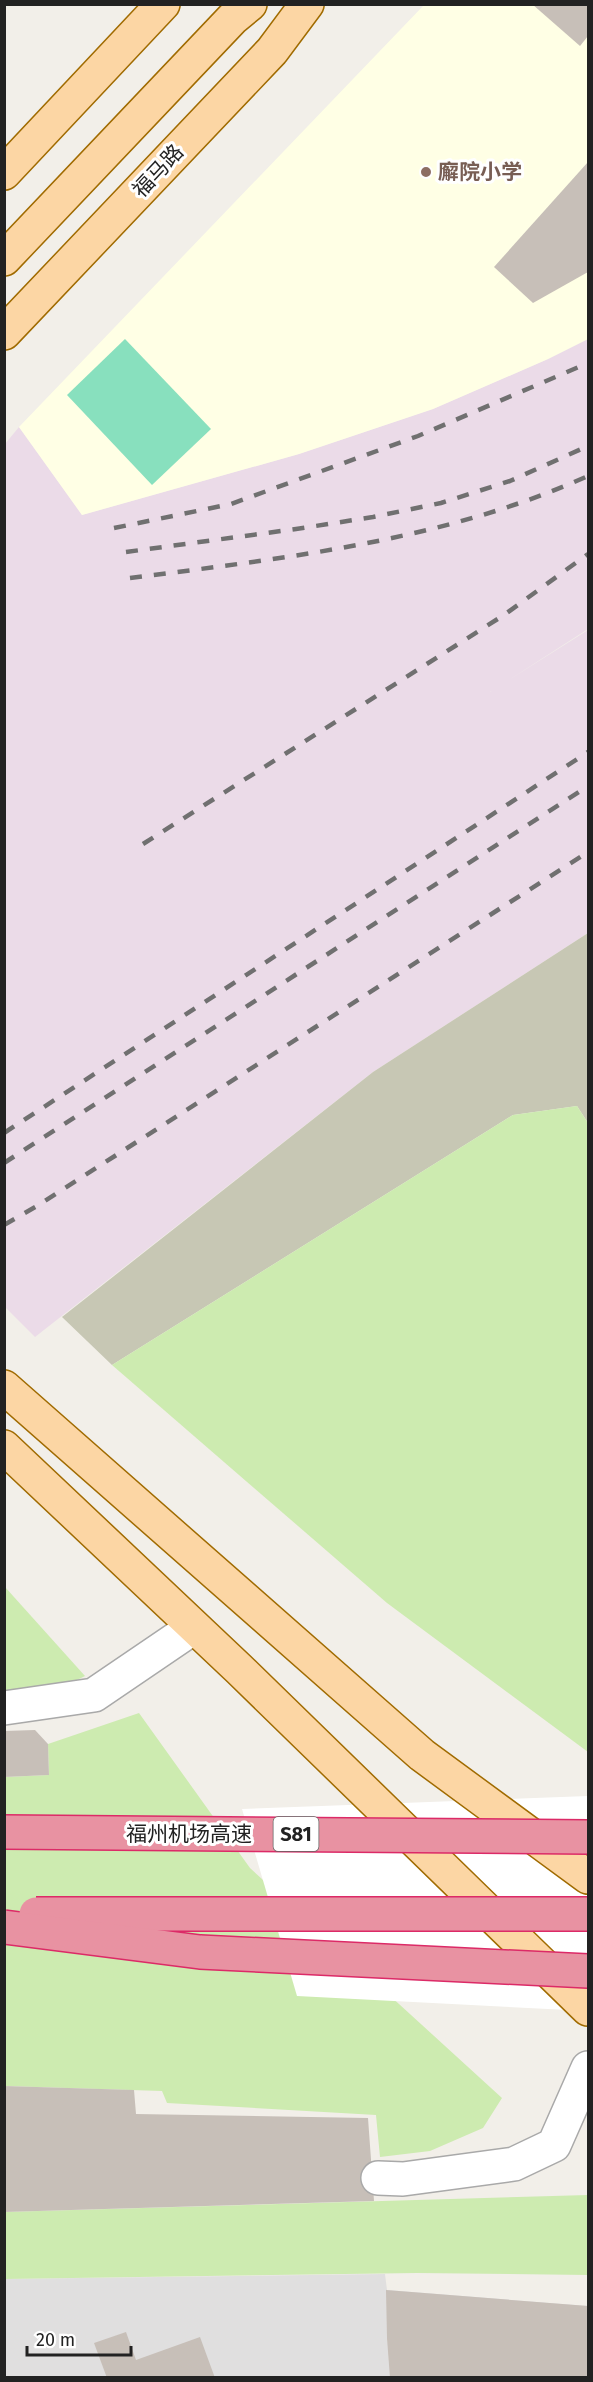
<svg xmlns="http://www.w3.org/2000/svg" width="593" height="2382" viewBox="0 0 593 2382" font-family="'Fira Sans','Noto Sans SC',sans-serif">
	<style>
		.residential { fill: #e0dfdf }
		.industrial { fill: #ebdbe8 }
		.education { fill: #ffffe5 }
		.construction { fill: #c7c7b4 }
		.grass { fill: #cdebb0 }
		.pitch { fill: #88e0be }
		.pier { fill: #fff }
		.building { fill: #c7bfb8 }
		.lines { fill: none; stroke-linecap: round; stroke-linejoin: round }
		.minor-casing { stroke: #a9a9a9; stroke-width: 36 }
		.major-casing { stroke: #a06b00; stroke-width: 36 }
		.minor { stroke: #fff; stroke-width: 33 }
		.major { stroke: #fcd6a4; stroke-width: 33 }
		.rail { stroke: #707070; stroke-width: 4.5; stroke-dasharray: 12 12; stroke-linecap: butt }
		.highway-bridge-casing { stroke: #dc2a67; stroke-width: 36; stroke-linecap: butt }
		.highway-bridge { stroke: #e892a2; stroke-width: 33 }
		.education-dot { fill: #8d6e63; stroke: #fff; stroke-width: 2 }
		.labels { text-anchor: middle; stroke-width: 6; stroke-linejoin: round; paint-order: stroke }
		.shield { fill: #fff; stroke: #646464; stroke-width: 1.5 }
		.shield-label { font-size: 20px; font-weight: bold; fill: #222 }
		.street-label { font-size: 21px; fill: #222; stroke: #fff }
		.education-label { font-size: 21px; font-weight: bold; fill: #785e54; stroke: #fff; text-anchor: start }
	</style>
	<rect width="100%" height="100%" fill="#f2efe9"/>
	<!-- residential -->
	<polygon class="residential" points="385,2274 387,2290 588,2306 588,2377 5,2377 4,2279"/>
	<!-- industrial -->
	<polygon class="industrial" points="588,339 588,629 490,692 588,630 588,933 373,1072 35,1337 5,1307 5,444 19,427 82,515 299,454 433,409 548,359"/>
	<!-- education -->
	<polygon class="education" points="424,5 588,5 588,339 548,359 433,409 299,454 82,515 19,427"/>
	<!-- construction -->
	<polygon class="construction" points="588,933 588,1123 577,1106 513,1115 112,1365 62,1317 373,1072"/>
	<!-- grass -->
	<g class="grass">
		<polygon points="577,1106 588,1123 588,1752 387,1603 112,1365 513,1115"/>
		<polygon points="5,1587 85,1676 43,1697 5,1695"/>
		<polygon points="139,1713 250,1868 502,2098 483,2128 430,2151 380,2157 376,2115 167,2103 162,2091 5,2086 5,1777 49,1775 48,1744"/>
		<polygon points="588,2195 588,2275 417,2273 5,2279 4,2212"/>
	</g>
	<!-- pitch -->
	<polygon class="pitch" points="125,339 211,429 152,485 67,395"/>
	<!-- pier -->
	<polygon class="pier" points="588,1796 588,2011 297,1996 242,1809"/>
	<!-- building -->
	<g class="building">
		<polygon points="532,4 588,4 588,36 580,46"/>
		<polygon points="588,162 588,272 533,303 494,267"/>
		<polygon points="35,1730 48,1744 49,1775 4,1777 4,1731"/>
		<polygon points="4,2086 134,2090 136,2114 368,2118 374,2201 4,2212"/>
		<polygon points="386,2290 588,2306 588,2378 390,2378 387,2338"/>
		<polygon points="126,2332 136,2360 200,2337 215,2378 107,2378 94,2343"/>
	</g>
	<g class="lines">
		<!-- minor casing -->
		<g class="minor-casing">
			<g id="minor">
				<polyline points="4,1708 94,1695 194,1627"/>
				<polyline points="378,2178 403,2179 514,2164 554,2145 588,2068"/>
			</g>
		</g>
		<!-- major casing -->
		<g class="major-casing">
			<g id="major">
				<polyline points="4,173 163,4"/>
				<polyline points="4,259 233,18 250,4"/>
				<polyline points="4,333 272,51 307,4"/>
				<polyline points="4,1387 422,1755 588,1877"/>
				<polyline points="4,1447 239,1669 588,2009"/>
			</g>
		</g>
		<!-- minor -->
		<use href="#minor" class="minor"/>
		<!-- major -->
		<use href="#major" class="major"/>
		<!-- rail -->
		<g class="rail">
			<polyline points="114,528 231,504 418,436 588,363"/>
			<polyline points="126,552 296,529 373,517 441,503 510,481 588,446"/>
			<path d="M 130,578 C 286,558 443,541 588,476"/>
			<polyline points="143,844 504,615 588,554"/>
			<polyline points="4,1133 588,752"/>
			<polyline points="4,1163 588,786"/>
			<polyline points="4,1225 37,1206 588,852"/>
		</g>
		<!-- highway-bridge casing -->
		<g class="highway-bridge-casing">
			<g id="highway-bridge">
				<polyline points="4,1832 588,1837"/>
				<polyline points="36,1914 588,1914"/>
				<polyline points="4,1927 200,1952 588,1971"/>
			</g>
		</g>
		<!-- highway-bridge -->
		<use href="#highway-bridge" class="highway-bridge"/>
	</g>
	<!-- markers -->
	<circle class="education-dot" cx="426" cy="172" r="6"/>
	<g class="labels">
		<!-- shield labels -->
		<rect class="shield" x="273.5" y="1817" width="45" height="34" rx="4.5"/>
		<g class="shield-label">
			<text x="296" y="1841">S81</text>
		</g>
		<!-- street labels -->
		<g class="street-label">
			<text transform="translate(158 171) rotate(-47)" y="7">福马路</text>
			<text x="189" y="1841">福州机场高速</text>
		</g>
		<!-- education labels -->
		<g class="education-label">
			<text x="438" y="179">廨院小学</text>
		</g>
	</g>
	<!-- border -->
	<rect width="593" height="2382" fill="none" stroke="#222222" stroke-width="12"/>
	<!-- scale -->
	<path d="M27 2346v9h104v-9" fill="none" stroke="#222222" stroke-width="3"/>
	<text x="36" y="2346" font-size="18" fill="#222222" stroke="#ffffff" stroke-width="4.5" paint-order="stroke">20 m</text>
</svg>
